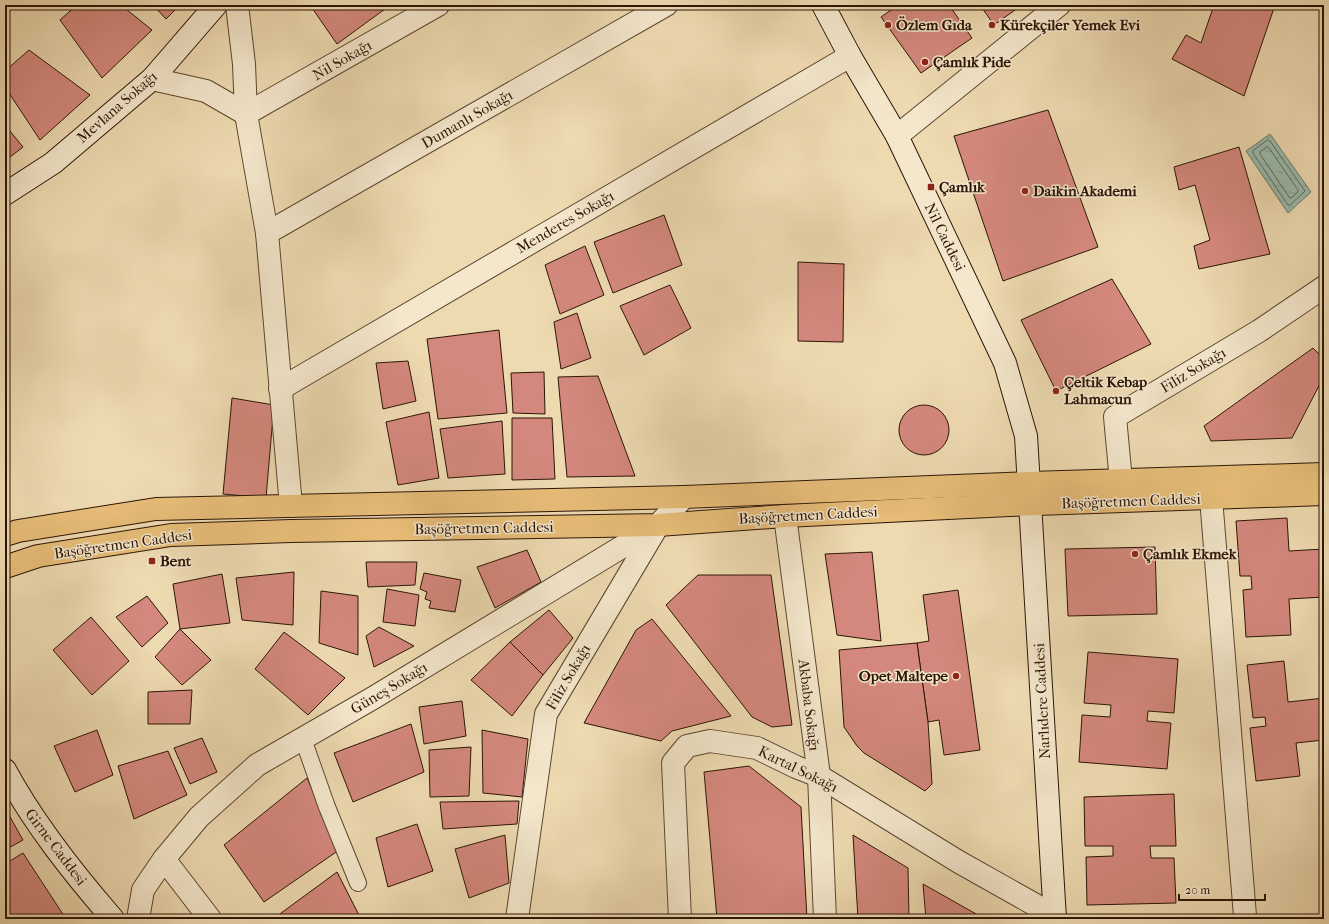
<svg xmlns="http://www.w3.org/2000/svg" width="1329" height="924" viewBox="0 0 1329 924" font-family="'IM FELL French Canon',serif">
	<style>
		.water { fill: url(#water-ripples); stroke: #6d796a }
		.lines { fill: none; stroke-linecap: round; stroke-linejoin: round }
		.shore { stroke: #62685a; stroke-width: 1 }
		.building { fill: #d4887d; stroke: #2c1506 }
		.lane-casing { stroke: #5c4631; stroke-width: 18 }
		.street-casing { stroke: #5c4631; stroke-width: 24 }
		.secondary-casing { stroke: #2c1506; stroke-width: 24 }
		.primary-casing { stroke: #2c1506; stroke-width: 24 }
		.lane { stroke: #f4e7cc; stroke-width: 16 }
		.street { stroke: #f4e7cc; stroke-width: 22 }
		.secondary { stroke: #f4e7cc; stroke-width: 22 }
		.primary { stroke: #e7bd78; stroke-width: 22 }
		.poi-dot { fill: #8f2418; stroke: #f4e7cc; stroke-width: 1.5 }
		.labels { text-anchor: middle; stroke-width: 3; stroke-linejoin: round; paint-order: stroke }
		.poi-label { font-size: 15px; font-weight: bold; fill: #2c1506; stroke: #f4e7cc; text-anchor: start }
		.street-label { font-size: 15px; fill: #2c1506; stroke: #f4e7cc }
	</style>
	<defs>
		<pattern id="water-ripples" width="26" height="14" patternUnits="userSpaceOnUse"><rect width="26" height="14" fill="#99bbad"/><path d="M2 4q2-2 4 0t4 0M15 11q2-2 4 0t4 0" fill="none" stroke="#84a093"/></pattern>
	</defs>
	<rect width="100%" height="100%" fill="#eedab1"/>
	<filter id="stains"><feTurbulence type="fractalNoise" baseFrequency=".005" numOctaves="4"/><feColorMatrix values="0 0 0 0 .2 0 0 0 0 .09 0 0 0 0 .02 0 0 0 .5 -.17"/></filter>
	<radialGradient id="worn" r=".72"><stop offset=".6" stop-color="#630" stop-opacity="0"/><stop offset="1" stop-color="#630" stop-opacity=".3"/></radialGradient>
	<!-- water -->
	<polygon class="water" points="1270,134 1311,192 1288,213 1246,151"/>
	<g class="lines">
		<!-- shore -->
		<g class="shore">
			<polygon points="1268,140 1270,141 1305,191 1304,192 1290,205 1288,205 1253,153 1253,151"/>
			<polygon points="1267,147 1269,148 1298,190 1298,192 1291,198 1289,197 1260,154 1260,152"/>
		</g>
	</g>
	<!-- building -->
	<g class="building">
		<polygon points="77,5 121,5 152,30 102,78 60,20"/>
		<polygon points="153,5 180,5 166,19"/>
		<polygon points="310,5 383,5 385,9 337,44"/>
		<polygon points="898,5 949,5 972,38 921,73 881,17"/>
		<polygon points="980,5 1022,5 994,25"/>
		<polygon points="1214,5 1275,5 1244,96 1172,59 1186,35 1201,43"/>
		<polygon points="29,50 90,95 40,140 5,87 5,71"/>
		<polygon points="1048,110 1098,247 1003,281 954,136"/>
		<polygon points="5,125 23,147 5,161"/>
		<polygon points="1239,147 1270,254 1199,269 1194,246 1210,240 1195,185 1179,190 1174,167"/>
		<polygon points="664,215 682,265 613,293 594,242"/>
		<polygon points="585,246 604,295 560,314 545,265"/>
		<polygon points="798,262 844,264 843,342 798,341"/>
		<polygon points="1112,279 1151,344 1056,391 1021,320"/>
		<polygon points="670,285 691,328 644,355 620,306"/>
		<polygon points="577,313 591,358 561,369 554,322"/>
		<polygon points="499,330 507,413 438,419 427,339"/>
		<polygon points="1313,348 1324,359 1324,376 1292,438 1211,441 1204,426"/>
		<polygon points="408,361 416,401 383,409 376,363"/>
		<polygon points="544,372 545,414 513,413 511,373"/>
		<polygon points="598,376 635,476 567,477 558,377"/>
		<polygon points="232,398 274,405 266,498 223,494"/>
		<circle cx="924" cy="430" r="25"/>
		<polygon points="429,412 439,478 398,485 386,422"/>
		<polygon points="512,418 552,418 555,479 512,480"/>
		<polygon points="502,421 505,474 448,478 440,429"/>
		<polygon points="1287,518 1289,551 1324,549 1324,597 1289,599 1291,635 1246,637 1243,590 1252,589 1251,576 1240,576 1236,521"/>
		<polygon points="1155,547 1157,614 1068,616 1065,549"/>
		<polygon points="527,550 541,582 495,608 477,567"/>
		<polygon points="872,552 881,641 837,635 825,554"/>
		<polygon points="366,562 417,562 415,585 368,587"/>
		<polygon points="294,572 293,625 242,620 236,578"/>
		<polygon points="424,573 461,580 455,612 429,608 431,601 425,599 427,592 420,589"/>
		<polygon points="222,574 230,623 180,629 173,584"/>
		<polygon points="698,575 771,575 792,725 772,727 752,717 666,605"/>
		<polygon points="387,589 419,595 415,626 383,622"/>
		<polygon points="958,590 980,750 944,755 939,720 928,722 917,643 929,641 923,595"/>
		<polygon points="321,591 358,596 358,655 319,643"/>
		<polygon points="147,596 168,623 142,647 116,617"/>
		<polygon points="549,610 573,638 543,675 510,642"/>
		<polygon points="91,617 129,661 92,695 53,650"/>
		<polygon points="652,619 731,716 672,731 661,741 584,723 636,630"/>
		<polygon points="379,627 414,646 374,667 366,636"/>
		<polygon points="180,629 211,660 182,685 155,657"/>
		<polygon points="284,632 345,678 308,715 255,669"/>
		<polygon points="510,642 543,675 512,716 471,680"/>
		<polygon points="917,643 928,722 932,784 925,791 864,753 857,746 844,727 839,650"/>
		<polygon points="1088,652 1178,659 1174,713 1148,711 1147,721 1171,723 1167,769 1079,762 1082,715 1110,717 1111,705 1084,703"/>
		<polygon points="1284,661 1288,702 1324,698 1324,740 1296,743 1300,776 1256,781 1250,728 1266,726 1265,717 1253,718 1247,665"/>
		<polygon points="192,690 190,724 148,724 148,692"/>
		<polygon points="462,701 466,736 424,744 419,707"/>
		<polygon points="411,724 424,772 353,802 334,753"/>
		<polygon points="97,730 113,775 75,792 54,746"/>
		<polygon points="482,730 528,739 522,797 483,793"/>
		<polygon points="202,738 217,772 190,784 174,748"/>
		<polygon points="471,747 469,796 430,797 429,750"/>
		<polygon points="168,751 187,795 134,819 118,766"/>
		<polygon points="749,766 801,807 807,919 717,919 704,772"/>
		<polygon points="307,778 339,850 264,902 224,845"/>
		<polygon points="1174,794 1176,846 1150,846 1151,858 1174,858 1176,903 1087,905 1086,857 1113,856 1113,846 1085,846 1084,797"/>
		<polygon points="519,801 517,824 443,829 440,802"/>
		<polygon points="5,808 23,840 5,850"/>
		<polygon points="417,824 433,871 388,887 376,838"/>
		<polygon points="505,835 509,883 469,898 455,849"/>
		<polygon points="853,835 908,868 909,919 858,919"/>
		<polygon points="23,853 66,919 5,919 5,864"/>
		<polygon points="337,872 361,919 273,919"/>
		<polygon points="923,884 985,919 926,919"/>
	</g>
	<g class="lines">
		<!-- lane casing -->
		<g class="lane-casing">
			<polyline id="lane" points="303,739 327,807 358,883"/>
		</g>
		<!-- street casing -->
		<g class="street-casing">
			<g id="street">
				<polyline points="237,5 244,64 246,114 267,233 291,506"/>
				<polyline points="152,79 206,91 246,114"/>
				<polyline points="246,114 438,5"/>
				<polyline points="897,136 1059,5"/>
				<polyline points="267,233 666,5"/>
				<polyline points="280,389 850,56"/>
				<polyline points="1121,481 1115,417 1259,331 1324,287"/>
				<polyline points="1211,498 1245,916"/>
				<polyline points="785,516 819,776 825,919"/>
				<polyline points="164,859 210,919"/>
				<polyline points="138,919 143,890 164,859 199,817 257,765 373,698 658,525 684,497"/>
				<polyline points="517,919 546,714 657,527"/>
				<polyline points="680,919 673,763 687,746 710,741 757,748 796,767 819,776 959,862 1055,916"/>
			</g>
		</g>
		<!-- secondary casing -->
		<g class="secondary-casing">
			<g id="secondary">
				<polyline points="823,5 850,56 897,136 1005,363 1026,436 1055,919"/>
				<polyline points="5,194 53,163 152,79 216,5"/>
				<path d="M 5,770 C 34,824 73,873 113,919"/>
			</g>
		</g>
		<!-- primary casing -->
		<g class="primary-casing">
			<g id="primary">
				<polyline points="5,535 18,531 156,509 684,497 1030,483 1324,474"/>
				<polyline points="5,567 38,556 171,535 291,531 658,525 785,516 1009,505 1324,494"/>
			</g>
		</g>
		<!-- lane -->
		<use href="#lane" class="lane"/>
		<!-- street -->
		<use href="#street" class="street"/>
		<!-- secondary -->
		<use href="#secondary" class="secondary"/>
		<!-- primary -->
		<use href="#primary" class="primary"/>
	</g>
	<!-- markers -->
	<g class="poi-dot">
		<circle cx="888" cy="25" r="4"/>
		<circle cx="992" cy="25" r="4"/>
		<circle cx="925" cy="62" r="4"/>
		<rect x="927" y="183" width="8" height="8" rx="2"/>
		<circle cx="1025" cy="191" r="4"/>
		<circle cx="1056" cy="391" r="4"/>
		<circle cx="1135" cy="554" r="4"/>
		<rect x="148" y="557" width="8" height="8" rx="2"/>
		<circle cx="956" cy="676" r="4"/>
	</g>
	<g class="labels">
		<!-- poi labels -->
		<g class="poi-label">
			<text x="896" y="30">Özlem Gıda</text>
			<text x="1000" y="30">Kürekçiler Yemek Evi</text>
			<text x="933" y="67">Çamlık Pide</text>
			<text x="939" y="192">Çamlık</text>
			<text x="1033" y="196">Daikin Akademi</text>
			<text x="1064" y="387">Çeltik Kebap<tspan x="1064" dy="17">Lahmacun</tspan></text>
			<text x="1143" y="559">Çamlık Ekmek</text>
			<text x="160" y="566">Bent</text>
			<text x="948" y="681" text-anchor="end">Opet Maltepe</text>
		</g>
		<!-- street labels -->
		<g class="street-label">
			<text transform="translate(342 60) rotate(-30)" y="5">Nil Sokağı</text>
			<text transform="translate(117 107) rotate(-41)" y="5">Mevlana Sokağı</text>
			<text transform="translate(467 119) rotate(-30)" y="5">Dumanlı Sokağı</text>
			<text transform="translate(565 222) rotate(-30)" y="5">Menderes Sokağı</text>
			<text transform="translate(945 237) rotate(64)" y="5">Nil Caddesi</text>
			<text transform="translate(1193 370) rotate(-31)" y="5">Filiz Sokağı</text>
			<text transform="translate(1131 501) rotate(-2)" y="5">Başöğretmen Caddesi</text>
			<text transform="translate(808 515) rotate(-3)" y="5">Başöğretmen Caddesi</text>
			<text transform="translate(484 528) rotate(-1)" y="5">Başöğretmen Caddesi</text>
			<text transform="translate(123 544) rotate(-8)" y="5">Başöğretmen Caddesi</text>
			<text transform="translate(568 677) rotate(-60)" y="5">Filiz Sokağı</text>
			<text transform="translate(389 688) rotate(-31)" y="5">Güneş Sokağı</text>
			<text transform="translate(1042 701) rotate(-93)" y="5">Narlıdere Caddesi</text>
			<text transform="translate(809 705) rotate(83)" y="5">Akbaba Sokağı</text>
			<text transform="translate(798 769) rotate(26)" y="5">Kartal Sokağı</text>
			<text transform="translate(56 847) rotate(53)" y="5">Girne Caddesi</text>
		</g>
	</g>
	<!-- margin -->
	<rect width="1329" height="924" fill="none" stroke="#eedab1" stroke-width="20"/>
	<rect x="6" y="6" width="1317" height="912" fill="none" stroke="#2c1506" stroke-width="2"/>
	<rect x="10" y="10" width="1309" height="904" fill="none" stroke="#2c1506"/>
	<!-- scale -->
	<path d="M1179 894v6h86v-6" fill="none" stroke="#2c1506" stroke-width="2"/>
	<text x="1185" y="894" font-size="12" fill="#2c1506" stroke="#f4e7cc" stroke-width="3" paint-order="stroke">20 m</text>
	<rect width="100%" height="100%" filter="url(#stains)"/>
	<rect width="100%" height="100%" fill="url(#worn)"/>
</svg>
